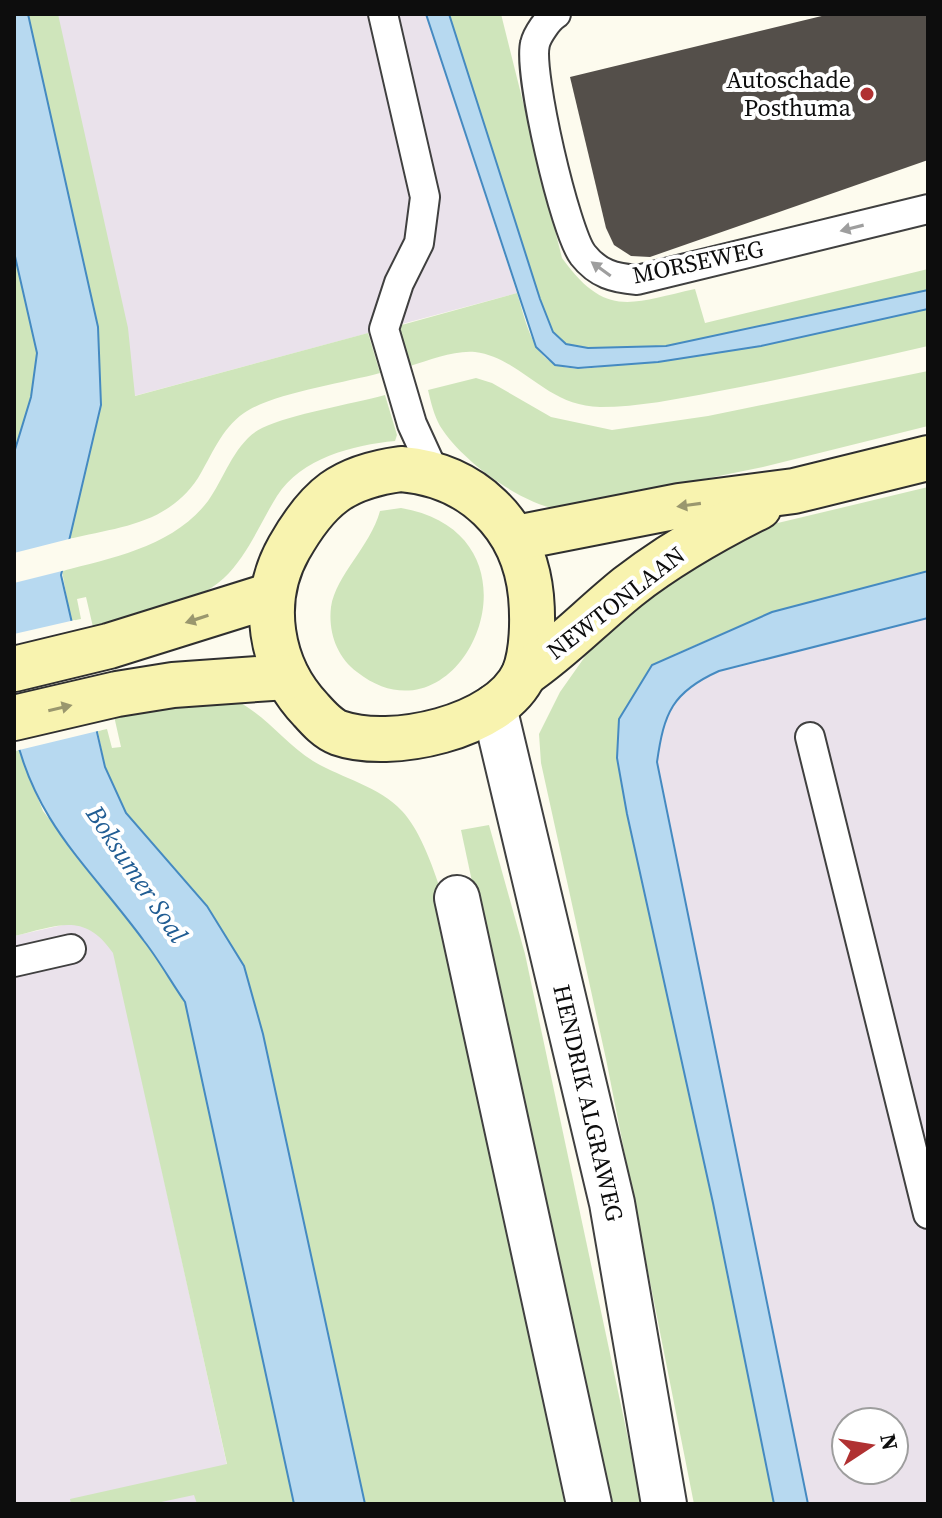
<svg xmlns="http://www.w3.org/2000/svg" width="942" height="1518" viewBox="0 0 942 1518" font-family="'Source Serif 4',serif">
	<style>
		.industrial { fill: #eae2eb; fill-rule: evenodd }
		.green { fill: #cfe5bb }
		.water { fill: #b7d9f0; stroke: #458ac1; stroke-width: 2 }
		.pier { fill: #fdfbee }
		.building { fill: #544f4a }
		.lines { fill: none; stroke-linecap: round; stroke-linejoin: round }
		.lane-casing { stroke: #404040; stroke-width: 32 }
		.street-casing { stroke: #404040; stroke-width: 48 }
		.secondary-casing { stroke: #2f2f2f; stroke-width: 48 }
		.lane { stroke: #fff; stroke-width: 28 }
		.street { stroke: #fff; stroke-width: 44 }
		.secondary { stroke: #f8f3af; stroke-width: 44 }
		.oneway { fill: #9e9e9e }
		.oneway2 { fill: #9a976e }
		.poi-dot { fill: #b03132; stroke: #fff; stroke-width: 3 }
		.labels { text-anchor: middle; stroke-width: 8; stroke-linejoin: round; paint-order: stroke }
		.poi-label { font-size: 24px; fill: #0d0d0d; stroke: #fff; text-anchor: end }
		.street-label { font-size: 24px; fill: #0d0d0d; stroke: #fff }
		.water-label { font-size: 26px; font-style: italic; fill: #215d93; stroke: #fff }
	</style>
	<rect width="100%" height="100%" fill="#fdfbee"/>
	<!-- industrial -->
	<g class="industrial">
		<polygon points="28,14 426,14 517,293 101,405"/>
		<path d="M 928,618 L 928,1504 L 808,1504 L 657,762 L 662,728 L 673,702 L 697,681 L 719,671 ZM 846,1422 L 894,1422 L 894,1470 L 846,1470 Z"/>
		<polygon points="67,924 83,925 100,934 114,953 227,1465 190,1474 197,1504 14,1504 14,936"/>
	</g>
	<!-- green -->
	<g class="green">
		<path d="M 28,14 L 58,14 L 128,328 L 135,396 L 368,333 L 380,373 C 344,383 273,393 244,413 C 221,429 212,455 198,478 C 167,525 118,527 69,539 L 101,405 Z"/>
		<path d="M 449,14 L 501,14 L 562,258 C 606,319 631,303 695,289 L 705,323 L 928,269 L 928,290 L 666,346 L 588,348 L 566,344 L 553,332 L 540,299 Z"/>
		<polygon points="14,252 37,353 31,397 14,453"/>
		<path d="M 517,293 C 525,317 531,355 557,365 C 575,372 599,367 617,365 C 723,356 825,332 928,309 L 928,346 C 857,362 786,379 714,392 C 677,399 639,407 600,407 C 545,406 522,358 475,352 C 455,350 430,360 410,366 L 398,326 Z"/>
		<path d="M 928,371 L 928,426 L 763,467 L 557,509 C 518,502 461,460 440,426 C 434,415 431,403 428,390 L 476,378 L 492,383 L 551,417 L 612,430 L 708,416 Z"/>
		<path d="M 385,395 L 397,435 L 395,441 C 353,445 301,458 277,496 C 260,523 248,555 224,578 C 190,609 136,616 93,627 L 86,597 L 77,599 L 81,619 L 71,621 L 62,571 C 113,558 174,546 208,501 C 224,479 235,441 262,428 C 291,414 352,404 385,395 Z"/>
		<polygon points="928,487 928,571 772,612 675,654 617,758 713,1203 774,1504 694,1504 606,1059 541,763 539,734 560,692 603,631 653,587 753,529"/>
		<path d="M 401,508 C 558,535 462,755 357,672 C 337,657 328,632 331,607 C 336,575 370,547 380,511 Z"/>
		<path d="M 237,701 C 266,716 285,743 313,761 C 341,778 379,786 402,811 C 446,857 473,1028 487,1094 C 516,1231 545,1367 574,1504 L 365,1504 L 263,1034 L 207,906 L 126,813 L 105,767 L 98,731 L 107,729 L 112,748 L 121,747 L 114,716 L 138,707 Z"/>
		<path d="M 19,750 L 43,811 L 145,941 L 185,1002 L 294,1504 L 197,1504 L 194,1495 L 152,1504 L 71,1504 L 70,1499 L 227,1464 L 113,953 C 84,911 58,926 14,936 L 14,751 Z"/>
		<polygon points="489,825 525,954 642,1504 605,1504 461,830"/>
	</g>
	<!-- water -->
	<g class="water">
		<path d="M 14,14 L 28,14 L 98,327 L 101,405 L 61,575 L 105,767 L 126,813 L 207,906 L 244,966 L 263,1034 L 365,1504 L 294,1504 L 185,1002 C 171,982 159,960 144,941 C 89,866 35,824 14,729 L 14,453 L 31,397 L 37,353 L 14,252 Z"/>
		<polygon points="426,14 449,14 540,299 553,332 566,344 588,348 666,346 928,290 928,309 761,346 658,362 578,368 555,365 536,347"/>
		<path d="M 928,571 L 928,618 L 719,671 C 672,692 664,713 657,762 L 808,1504 L 774,1504 L 713,1203 L 627,814 L 617,758 L 619,719 L 652,665 L 772,612 Z"/>
	</g>
	<!-- pier -->
	<g class="pier">
		<polygon points="73,538 66,570 14,583 14,553"/>
		<polygon points="75,620 102,730 15,751 14,634"/>
	</g>
	<!-- building -->
	<polygon class="building" points="830,14 928,14 928,160 650,257 631,256 614,245 606,228 570,77"/>
	<g class="lines">
		<!-- lane casing -->
		<g class="lane-casing">
			<g id="lane">
				<polyline points="383,14 425,197 419,243 399,283 384,329 412,424 434,472"/>
				<path d="M 556,14 C 548,19 537,35 535,44 C 528,72 565,232 583,255 C 598,274 614,278 637,280 L 928,209"/>
				<polyline points="810,737 928,1214"/>
				<polyline points="14,962 71,949"/>
			</g>
		</g>
		<!-- street casing -->
		<g class="street-casing">
			<g id="street">
				<polyline points="494,707 612,1203 664,1504"/>
				<polyline points="457,898 589,1504"/>
			</g>
		</g>
		<!-- secondary casing -->
		<g class="secondary-casing">
			<g id="secondary">
				<path d="M 401,469 C 472,475 524,524 531,596 C 533,618 533,652 524,674 C 499,728 390,751 339,733 C 328,729 319,719 311,710 C 270,667 259,601 289,548 C 318,497 342,477 401,469 Z"/>
				<polyline points="516,538 679,506 794,491 928,458"/>
				<polyline points="14,669 109,646 272,595"/>
				<path d="M 524,674 C 562,648 592,616 628,587 C 669,555 713,530 759,507"/>
				<polyline points="14,718 117,694 173,685 287,677"/>
			</g>
		</g>
		<!-- lane -->
		<use href="#lane" class="lane"/>
		<!-- street -->
		<use href="#street" class="street"/>
		<!-- secondary -->
		<use href="#secondary" class="secondary"/>
	</g>
	<!-- one-way arrows -->
	<defs><path id="oneway-solid" d="M-6-.8H1V-3.2L6.5 0L1 3.2V.8H-6Z" transform="scale(2)"/></defs>
	<g class="oneway">
		<use href="#oneway-solid" transform="translate(852 228) rotate(166)"/>
		<use href="#oneway-solid" transform="translate(601 269) rotate(-144)"/>
	</g>
	<g class="oneway2">
		<use href="#oneway-solid" transform="translate(689 505) rotate(172)"/>
		<use href="#oneway-solid" transform="translate(197 619) rotate(162)"/>
		<use href="#oneway-solid" transform="translate(60 708) rotate(-13)"/>
	</g>
	<!-- markers -->
	<circle class="poi-dot" cx="867" cy="94" r="8"/>
	<g class="labels">
		<!-- poi labels -->
		<g class="poi-label">
			<text x="851" y="88">Autoschade<tspan x="851" dy="28">Posthuma</tspan></text>
		</g>
		<!-- street labels -->
		<g class="street-label">
			<text transform="translate(698 262) rotate(-12)" y="8">MORSEWEG</text>
			<text transform="translate(616 603) rotate(-38)" y="8">NEWTONLAAN</text>
			<text transform="translate(588 1103) rotate(77)" y="8">HENDRIK ALGRAWEG</text>
		</g>
		<!-- water labels -->
		<g class="water-label">
			<text transform="translate(137 874) rotate(56)" y="9">Boksumer Soal</text>
		</g>
	</g>
	<!-- border -->
	<rect width="942" height="1518" fill="none" stroke="#0d0d0d" stroke-width="32"/>
	<!-- north arrow -->
	<g transform="translate(870 1446) rotate(78)"><circle r="38" fill="#ffffff" stroke="#9e9e9e" stroke-width="2"/>
	<path d="M0-6L14 30L0 20L-14 30Z" fill="#b03132"/>
	<text y="-12" font-size="22" font-weight="bold" text-anchor="middle" fill="#0d0d0d">N</text>
	</g>
</svg>
